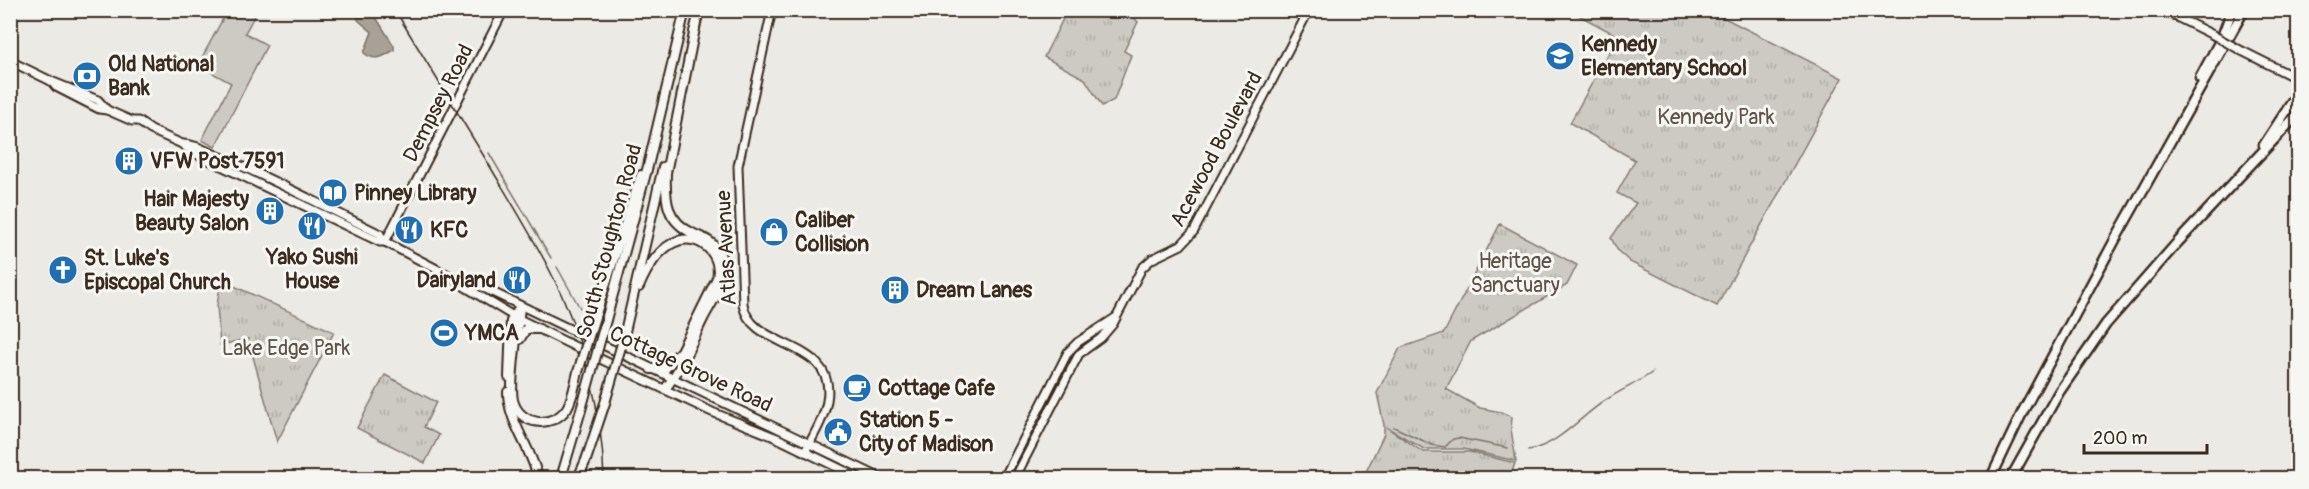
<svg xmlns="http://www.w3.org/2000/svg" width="2309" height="489" viewBox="0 0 2309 489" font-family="Pangolin,sans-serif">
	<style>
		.grass { fill: #cdcac4; stroke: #847a71; stroke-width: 1.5 }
		.park { fill: url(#park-tufts); stroke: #847a71; stroke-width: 1.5 }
		.water { fill: #a8a198; stroke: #7c7167; stroke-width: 1.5 }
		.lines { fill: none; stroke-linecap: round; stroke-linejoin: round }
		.stream { stroke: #7c7167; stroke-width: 1.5 }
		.secondary-casing { stroke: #3b2a1e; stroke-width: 11 }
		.primary-casing { stroke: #3b2a1e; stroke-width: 12 }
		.highway-casing { stroke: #3b2a1e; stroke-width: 13 }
		.secondary { stroke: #f6f6f2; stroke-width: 7 }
		.primary { stroke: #f6f6f2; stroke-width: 8 }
		.highway { stroke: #f6f6f2; stroke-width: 8 }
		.rail { stroke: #3b2a1e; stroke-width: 1.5 }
		.secondary-bridge-casing { stroke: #3b2a1e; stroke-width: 11; stroke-linecap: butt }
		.primary-bridge-casing { stroke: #3b2a1e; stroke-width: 12; stroke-linecap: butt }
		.secondary-bridge { stroke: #f6f6f2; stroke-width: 7 }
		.primary-bridge { stroke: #f6f6f2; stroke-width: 8 }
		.labels { text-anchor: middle; stroke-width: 6; stroke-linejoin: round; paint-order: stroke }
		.poi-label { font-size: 21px; font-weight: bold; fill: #3b2a1e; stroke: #f6f6f2; text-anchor: start }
		.street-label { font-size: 21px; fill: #3b2a1e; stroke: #f6f6f2 }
		.park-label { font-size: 21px; fill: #605248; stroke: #f6f6f2 }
	</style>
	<defs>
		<pattern id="park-tufts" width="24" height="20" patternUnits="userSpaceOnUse" patternTransform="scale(1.5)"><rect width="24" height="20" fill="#cdcac4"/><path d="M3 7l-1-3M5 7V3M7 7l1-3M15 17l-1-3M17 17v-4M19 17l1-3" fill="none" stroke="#b1aea8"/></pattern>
	</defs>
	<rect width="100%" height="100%" fill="#ebeae5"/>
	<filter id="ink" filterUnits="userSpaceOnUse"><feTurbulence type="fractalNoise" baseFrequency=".0167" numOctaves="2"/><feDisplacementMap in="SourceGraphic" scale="12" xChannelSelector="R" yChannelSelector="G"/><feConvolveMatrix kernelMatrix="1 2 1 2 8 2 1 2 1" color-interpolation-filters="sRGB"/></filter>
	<g filter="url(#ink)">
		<!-- grass -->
		<polygon class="grass" points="227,11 257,11 245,33 267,45 215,147 202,140 231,83 198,65"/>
		<!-- park -->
		<g class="park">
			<polygon points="1067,11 1131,11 1132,16 1138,22 1124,51 1131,55 1114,100 1102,106 1085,79 1044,57"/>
			<polygon points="1571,11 1711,11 1842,78 1717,306 1630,262 1618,251 1611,238 1636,203 1617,193 1635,160 1570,123 1618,36"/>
			<polygon points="1500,224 1577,265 1567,285 1471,341 1446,389 1480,408 1501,412 1512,417 1511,429 1516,461 1464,449 1424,449 1386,427 1423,452 1470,452 1515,463 1510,478 1363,478 1384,434 1384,425 1377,393 1400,348 1444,333"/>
			<polygon points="221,280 334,332 277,442 248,339 220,345 217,305"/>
			<polygon points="385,375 436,402 424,427 439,435 425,463 357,428"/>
		</g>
		<!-- water -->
		<path class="water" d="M 358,11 L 372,11 L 394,46 L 394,50 C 383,57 375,62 364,53 L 372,32 L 358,20 Z"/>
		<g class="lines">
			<!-- stream -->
			<g class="stream">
				<polyline points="489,153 551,258"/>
				<polyline points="557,267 580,308"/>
				<polyline points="1394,427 1432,445 1445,447 1453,439 1459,438 1508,448"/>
				<path d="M 1528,450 C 1560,445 1582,414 1609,398 C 1623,389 1639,382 1653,372"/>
			</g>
			<!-- secondary casing -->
			<g class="secondary-casing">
				<g id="secondary">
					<path d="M 772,10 L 738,166 L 743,304 C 750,351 838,339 827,401 C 824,419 813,436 805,452"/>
					<polyline points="2163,10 2213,35"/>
					<polyline points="2242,51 2298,79"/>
					<polyline points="10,61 51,81 98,100 107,110"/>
					<polyline points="51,81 56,87 99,109 107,110 132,121 138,121 151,130 182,144 192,152 380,242 385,242 454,278 465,279 881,478"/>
					<path d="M 182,144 C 194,143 210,153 221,157 C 275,180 327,208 380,234 L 385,242"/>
					<polyline points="385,242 504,10"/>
					<polyline points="454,278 462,285 513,316 592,355 712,412 777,438 859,478"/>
					<polyline points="1004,478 1068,352 1078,342 1115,318"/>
					<polyline points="1015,478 1079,354 1101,338 1113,324 1142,268 1152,259 1181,245 1194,231 1309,10"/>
				</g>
			</g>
			<!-- primary casing -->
			<g class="primary-casing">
				<g id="primary">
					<polyline points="694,33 699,10"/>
					<path d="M 639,287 C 646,270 656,252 673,243 C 697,231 723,253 717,278 L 679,355"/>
					<path d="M 520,307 C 518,330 509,380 513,400 C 519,426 553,429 567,408 C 573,398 575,383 578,372"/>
					<polyline points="606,320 648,166 685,10"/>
					<polyline points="593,323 641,175"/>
					<polyline points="624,336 663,167"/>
					<polyline points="520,339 526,329 539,329"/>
					<polyline points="651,369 665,369 680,352"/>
					<polyline points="509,377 511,321 519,308"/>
					<path d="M 665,389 C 682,368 692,341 704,317 C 711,304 721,290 723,275 C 724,267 722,255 717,249 C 712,241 702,237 694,234 C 666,221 665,201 666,173 L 695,28"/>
					<path d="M 508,392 C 508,422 532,449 538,478"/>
					<polyline points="561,478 581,410"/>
					<polyline points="578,478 586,460"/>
				</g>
			</g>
			<!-- highway casing -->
			<g class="highway-casing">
				<g id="highway">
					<polyline points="2200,78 2222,37 2232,10"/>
					<polyline points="2264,145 2298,93"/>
					<polyline points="1991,478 2022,413 2116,238 2244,10"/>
					<polyline points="2011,478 2059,392 2106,324 2177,243 2298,114"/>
				</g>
			</g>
			<!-- secondary -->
			<use href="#secondary" class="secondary"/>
			<!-- primary -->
			<use href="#primary" class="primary"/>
			<!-- highway -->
			<use href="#highway" class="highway"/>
			<!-- rail -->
			<path class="rail" d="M 395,10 C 425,60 455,109 485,158 C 508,197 533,236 553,277 C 584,338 602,410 604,478"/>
			<!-- secondary-bridge casing -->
			<g class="secondary-bridge-casing">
				<polyline id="secondary-bridge" points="2213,35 2242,51"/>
			</g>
			<!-- primary-bridge casing -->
			<g class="primary-bridge-casing">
				<g id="primary-bridge">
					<polyline points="578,372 593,323"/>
					<polyline points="581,410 606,320"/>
					<polyline points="586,460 605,403 624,336"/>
				</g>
			</g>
			<!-- secondary-bridge -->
			<use href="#secondary-bridge" class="secondary-bridge"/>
			<!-- primary-bridge -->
			<use href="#primary-bridge" class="primary-bridge"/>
		</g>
	</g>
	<!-- icons -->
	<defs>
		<g id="school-disc" transform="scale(1.5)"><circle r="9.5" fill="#1f6fb2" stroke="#f6f6f2"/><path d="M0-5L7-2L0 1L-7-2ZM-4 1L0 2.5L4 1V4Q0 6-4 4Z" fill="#fff"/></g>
		<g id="bank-disc" transform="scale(1.5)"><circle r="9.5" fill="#1f6fb2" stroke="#f6f6f2"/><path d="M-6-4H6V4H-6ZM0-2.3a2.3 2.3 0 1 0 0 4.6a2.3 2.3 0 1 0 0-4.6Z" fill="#fff"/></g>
		<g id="building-disc" transform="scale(1.5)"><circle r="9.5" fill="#1f6fb2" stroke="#f6f6f2"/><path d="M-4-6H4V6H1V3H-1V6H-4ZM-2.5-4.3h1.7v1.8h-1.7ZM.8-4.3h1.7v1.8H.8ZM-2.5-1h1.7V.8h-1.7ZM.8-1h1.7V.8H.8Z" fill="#fff"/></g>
		<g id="library-disc" transform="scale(1.5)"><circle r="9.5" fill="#1f6fb2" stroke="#f6f6f2"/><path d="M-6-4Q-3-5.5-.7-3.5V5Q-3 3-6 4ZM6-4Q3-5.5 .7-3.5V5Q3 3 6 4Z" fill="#fff"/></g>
		<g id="restaurant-disc" transform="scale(1.5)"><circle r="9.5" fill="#1f6fb2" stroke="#f6f6f2"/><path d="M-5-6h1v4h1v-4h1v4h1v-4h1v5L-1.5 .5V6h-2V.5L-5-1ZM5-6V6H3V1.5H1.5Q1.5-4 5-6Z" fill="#fff"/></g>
		<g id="shop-disc" transform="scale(1.5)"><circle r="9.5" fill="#1f6fb2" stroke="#f6f6f2"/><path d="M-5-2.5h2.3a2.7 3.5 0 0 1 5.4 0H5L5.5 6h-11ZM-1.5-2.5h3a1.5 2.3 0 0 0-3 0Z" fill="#fff"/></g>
		<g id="church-disc" transform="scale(1.5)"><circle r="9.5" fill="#1f6fb2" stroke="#f6f6f2"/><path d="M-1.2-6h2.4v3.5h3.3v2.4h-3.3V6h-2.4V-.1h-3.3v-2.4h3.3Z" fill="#fff"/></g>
		<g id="stadium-disc" transform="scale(1.5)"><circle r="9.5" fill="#1f6fb2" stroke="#f6f6f2"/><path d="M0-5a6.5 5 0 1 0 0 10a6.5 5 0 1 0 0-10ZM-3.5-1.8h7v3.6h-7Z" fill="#fff"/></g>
		<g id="cafe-disc" transform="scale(1.5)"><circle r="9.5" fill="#1f6fb2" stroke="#f6f6f2"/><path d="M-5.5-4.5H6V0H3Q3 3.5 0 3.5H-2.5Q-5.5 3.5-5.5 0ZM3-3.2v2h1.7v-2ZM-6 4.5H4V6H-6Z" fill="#fff"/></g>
		<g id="civic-disc" transform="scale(1.5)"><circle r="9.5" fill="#1f6fb2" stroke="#f6f6f2"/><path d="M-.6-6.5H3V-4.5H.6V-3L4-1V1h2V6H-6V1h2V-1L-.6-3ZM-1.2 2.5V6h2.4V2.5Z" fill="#fff"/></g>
	</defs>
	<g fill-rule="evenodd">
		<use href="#school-disc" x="1560" y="56"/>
		<use href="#bank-disc" x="87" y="76"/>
		<use href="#building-disc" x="129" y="161"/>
		<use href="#library-disc" x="333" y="193"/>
		<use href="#building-disc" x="270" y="211"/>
		<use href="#restaurant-disc" x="312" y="226"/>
		<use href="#restaurant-disc" x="409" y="230"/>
		<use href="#shop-disc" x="774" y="232"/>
		<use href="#church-disc" x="63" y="270"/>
		<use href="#restaurant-disc" x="517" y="280"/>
		<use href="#building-disc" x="895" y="290"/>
		<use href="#stadium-disc" x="444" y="333"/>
		<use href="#cafe-disc" x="857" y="388"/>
		<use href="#civic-disc" x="838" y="432"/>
	</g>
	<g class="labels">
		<!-- poi labels -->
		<g class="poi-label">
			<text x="1581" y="51">Kennedy<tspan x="1581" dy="24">Elementary School</tspan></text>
			<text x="108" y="71">Old National<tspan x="108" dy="24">Bank</tspan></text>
			<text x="150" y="168">VFW Post 7591</text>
			<text x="354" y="200">Pinney Library</text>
			<text x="249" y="206" text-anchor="end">Hair Majesty<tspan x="249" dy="24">Beauty Salon</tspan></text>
			<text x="795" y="227">Caliber<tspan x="795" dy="24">Collision</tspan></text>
			<text x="430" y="237">KFC</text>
			<text x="312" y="264" text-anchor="middle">Yako Sushi<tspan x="312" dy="24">House</tspan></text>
			<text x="84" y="265">St. Luke's<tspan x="84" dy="24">Episcopal Church</tspan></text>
			<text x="496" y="287" text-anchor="end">Dairyland</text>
			<text x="916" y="297">Dream Lanes</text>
			<text x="465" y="340">YMCA</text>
			<text x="878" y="395">Cottage Cafe</text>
			<text x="859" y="427">Station 5 -<tspan x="859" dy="24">City of Madison</tspan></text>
		</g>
		<!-- street labels -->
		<g class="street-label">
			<text transform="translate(438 103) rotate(-63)" y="7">Dempsey Road</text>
			<text transform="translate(1216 149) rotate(-62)" y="7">Acewood Boulevard</text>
			<text transform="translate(609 241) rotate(-75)" y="7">South Stoughton Road</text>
			<text transform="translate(726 248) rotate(-93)" y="7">Atlas Avenue</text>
			<text transform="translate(691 369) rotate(25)" y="7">Cottage Grove Road</text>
		</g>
		<!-- park labels -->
		<g class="park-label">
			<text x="1716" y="124">Kennedy Park</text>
			<text x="1515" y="268">Heritage<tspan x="1515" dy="24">Sanctuary</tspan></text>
			<text x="286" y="355">Lake Edge Park</text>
		</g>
	</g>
	<!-- margin -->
	<rect width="2309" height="489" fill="none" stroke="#f6f6f2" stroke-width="36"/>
	<rect x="18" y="18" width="2273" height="453" fill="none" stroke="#3b2a1e" stroke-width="2" filter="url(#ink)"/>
	<!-- scale -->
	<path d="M2084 444v9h123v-9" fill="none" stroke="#3b2a1e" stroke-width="3"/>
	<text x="2093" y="444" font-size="18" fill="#3b2a1e" stroke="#f6f6f2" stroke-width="4.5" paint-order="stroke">200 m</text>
</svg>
